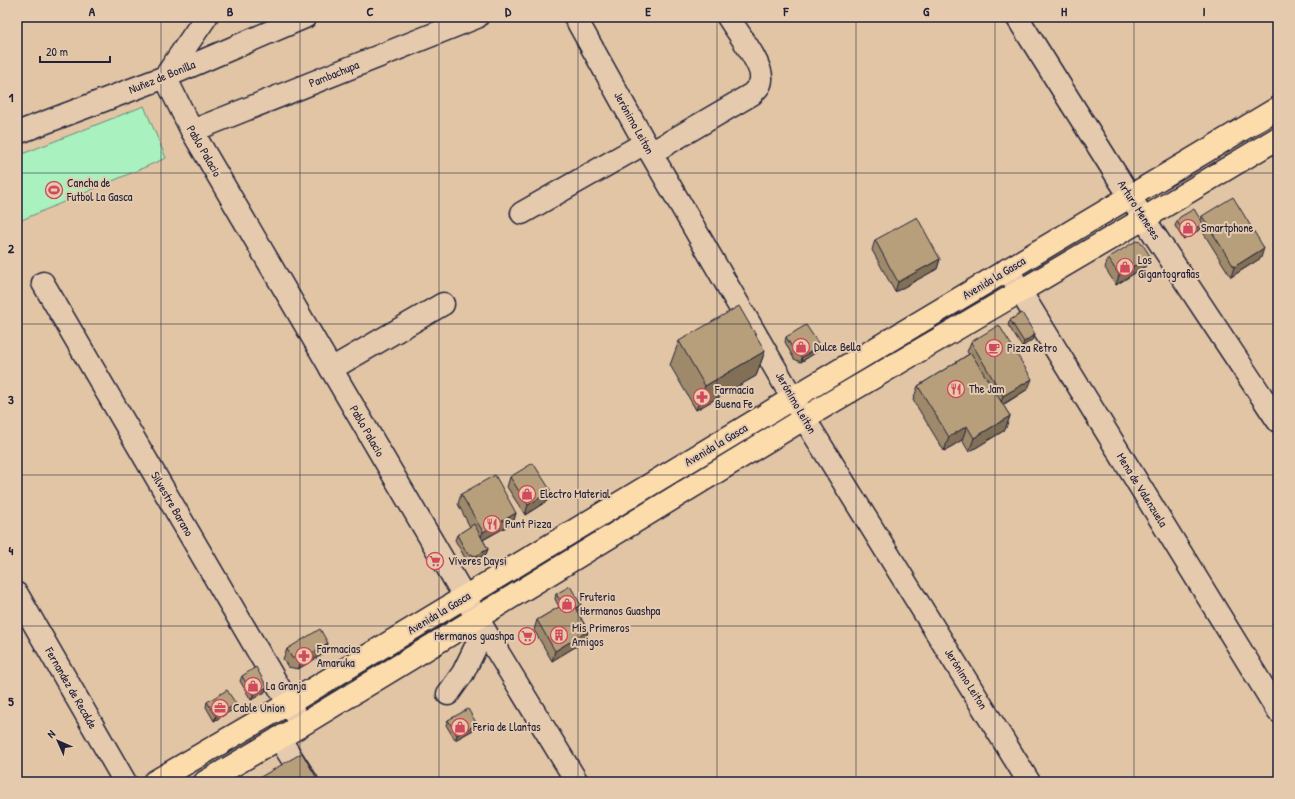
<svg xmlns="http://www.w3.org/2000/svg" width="1295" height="799" viewBox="0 0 1295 799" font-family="'Patrick Hand',sans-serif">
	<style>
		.green { fill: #a9f1be; stroke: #668a7c }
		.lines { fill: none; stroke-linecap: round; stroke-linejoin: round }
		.minor-casing { stroke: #22223b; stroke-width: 25 }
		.major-casing { stroke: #22223b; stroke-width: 25 }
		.minor { stroke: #e5caad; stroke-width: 22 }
		.major { stroke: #fddcac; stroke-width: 22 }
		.wall { fill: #9e896a; stroke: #22223b }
		.shaded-wall { fill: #816f56; stroke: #22223b }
		.building { fill: #b89f7b; stroke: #22223b }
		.grid { fill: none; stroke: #22223b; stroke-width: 1; stroke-opacity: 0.55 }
		.labels { text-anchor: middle; stroke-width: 4; stroke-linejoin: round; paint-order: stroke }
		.street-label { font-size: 12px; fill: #22223b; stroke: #e5caad }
		.poi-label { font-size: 12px; fill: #22223b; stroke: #e5caad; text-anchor: start }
		.neatline { fill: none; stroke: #22223b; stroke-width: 1.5 }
		.grid-label { font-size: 13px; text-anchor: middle; font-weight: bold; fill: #22223b }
	</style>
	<rect width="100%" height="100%" fill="#e1c5a5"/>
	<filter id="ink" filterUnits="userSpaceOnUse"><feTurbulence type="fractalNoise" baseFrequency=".025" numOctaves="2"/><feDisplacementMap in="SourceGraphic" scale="8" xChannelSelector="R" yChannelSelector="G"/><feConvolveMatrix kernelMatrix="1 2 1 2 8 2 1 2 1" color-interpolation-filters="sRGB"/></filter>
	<g filter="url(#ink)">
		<!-- green -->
		<polygon class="green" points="144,106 166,158 17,222 17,156"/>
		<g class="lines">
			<!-- minor casing -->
			<g class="minor-casing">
				<g id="minor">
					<polyline points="575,17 645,143 804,418 1029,782"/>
					<polyline points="1017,17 1144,219 1278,421"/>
					<polyline points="165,77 192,131 477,618 577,782"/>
					<polyline points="165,77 206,17"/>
					<polyline points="192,131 477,17"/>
					<polyline points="17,133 165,77 305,17"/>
					<path d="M 651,153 L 752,94 C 756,89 761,86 761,79 C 763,65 736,30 728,17"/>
					<polyline points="522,213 645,143"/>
					<polyline points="1008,269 1020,291 1278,711"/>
					<polyline points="43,283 301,725"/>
					<polyline points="331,369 443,304"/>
					<polyline points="17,594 125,782"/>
					<polyline points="448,694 463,673 484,630"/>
					<polyline points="279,738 307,782"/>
				</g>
			</g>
			<!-- major casing -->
			<g class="major-casing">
				<g id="major">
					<polyline points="154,782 298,698 793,398 1278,108"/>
					<polyline points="205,782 295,729 813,413 1133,225 1278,138"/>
				</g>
			</g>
			<!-- minor -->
			<use href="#minor" class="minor"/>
			<!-- major -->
			<use href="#major" class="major"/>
		</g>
		<!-- wall -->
		<g class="wall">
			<polygon points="1202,216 1261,258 1231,277 1201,229 1183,239 1175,226 1177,221 1201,220"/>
			<polygon points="875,240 940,259 937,269 895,292 872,250"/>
			<polygon points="1108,258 1146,266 1116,285 1105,268"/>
			<polygon points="1010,320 1035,334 1033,339 1022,347 1008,325"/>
			<polygon points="786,337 818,351 801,362 794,359 785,342"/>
			<polygon points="679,341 765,351 756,376 696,410 670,365"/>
			<polygon points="971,342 1028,389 1003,405 1010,416 1005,430 969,452 962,440 944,451 913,400 918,386 969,354 967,352"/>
			<polygon points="510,477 551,491 547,501 525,515 507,487"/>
			<polygon points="461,494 516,513 513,523 483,540 488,549 486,554 474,561 465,558 455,540 457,535 470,527 458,504"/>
			<polygon points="556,594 580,610 577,611 588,631 585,641 552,661 534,630 537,620 559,607 555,599"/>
			<polygon points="328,643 325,653 298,669 288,667 283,659 287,649"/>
			<polygon points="242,676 265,692 251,700 240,681"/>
			<polygon points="207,702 234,709 214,721 206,707"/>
			<polygon points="448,720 475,729 455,740 446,725"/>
		</g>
		<!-- shaded-wall -->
		<g class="shaded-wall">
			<polygon points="1203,224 1201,229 1183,239 1185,234"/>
			<polygon points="1264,248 1261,258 1231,277 1234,267"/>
			<polygon points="1150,256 1146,266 1116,285 1119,275"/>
			<polygon points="940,259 937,269 895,292 898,282"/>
			<polygon points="1035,334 1033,339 1022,347 1024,342"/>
			<polygon points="820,346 818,351 801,362 802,357"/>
			<polygon points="765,351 756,376 696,410 705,386"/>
			<polygon points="1032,379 1028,389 1000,406 1003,396"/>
			<polygon points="1010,416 1005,430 969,452 974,438"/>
			<polygon points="967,426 962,440 944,451 949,437"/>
			<polygon points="551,491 547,501 525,515 528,505"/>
			<polygon points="516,513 513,523 479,542 483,532"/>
			<polygon points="488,549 486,554 474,561 476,556"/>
			<polygon points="581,605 580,610 570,615 572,610"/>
			<polygon points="588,631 585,641 552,661 555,651"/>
			<polygon points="328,643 325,653 298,669 302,659"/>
			<polygon points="267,687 265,692 251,700 253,695"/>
			<polygon points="236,704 234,709 214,721 216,716"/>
			<polygon points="477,724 475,729 455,740 457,735"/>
		</g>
		<!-- building -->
		<g class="building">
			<polygon points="1233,197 1264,248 1234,267 1202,216"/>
			<polygon points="1194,209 1203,224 1185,234 1177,221 1180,217"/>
			<polygon points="917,217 940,259 898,282 875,240"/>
			<polygon points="1136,241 1141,242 1150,256 1119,275 1108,258"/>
			<polygon points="739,306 765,351 705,386 679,341"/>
			<polygon points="1022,313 1035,334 1024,342 1010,320"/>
			<polygon points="806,325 820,346 802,357 796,354 786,337"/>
			<polygon points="999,325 1032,379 1003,396 971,342"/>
			<polygon points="971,353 1010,416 974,438 967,426 949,437 918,386"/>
			<polygon points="533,463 551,491 528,505 510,477"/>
			<polygon points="495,475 516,513 483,532 461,494"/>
			<polygon points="474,524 488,549 476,556 467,553 457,535"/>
			<polygon points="570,586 581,605 575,608 571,600 563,605 556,594"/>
			<polygon points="571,600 588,631 555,651 537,620"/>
			<polygon points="320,629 328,643 302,659 292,658 287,649"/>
			<polygon points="256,667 267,687 253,695 242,676"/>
			<polygon points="227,690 236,704 216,716 207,702"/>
			<polygon points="468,709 477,724 457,735 448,720"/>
			<polygon points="302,753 319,782 252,782"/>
		</g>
	</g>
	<!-- grid -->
	<path class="grid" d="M 161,17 L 161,782M 300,17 L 300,782M 439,17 L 439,782M 578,17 L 578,782M 717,17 L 717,782M 856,17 L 856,782M 995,17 L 995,782M 1134,17 L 1134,782M 17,173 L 1278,173M 17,324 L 1278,324M 17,475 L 1278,475M 17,626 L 1278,626"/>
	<!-- icons -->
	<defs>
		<g id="stadium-ring" transform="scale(0.9)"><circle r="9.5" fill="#e5caad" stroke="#d1495b" stroke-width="1.5"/><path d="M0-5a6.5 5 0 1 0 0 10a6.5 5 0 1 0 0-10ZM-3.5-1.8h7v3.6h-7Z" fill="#d1495b"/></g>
		<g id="shop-ring" transform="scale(0.9)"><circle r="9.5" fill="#e5caad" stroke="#d1495b" stroke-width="1.5"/><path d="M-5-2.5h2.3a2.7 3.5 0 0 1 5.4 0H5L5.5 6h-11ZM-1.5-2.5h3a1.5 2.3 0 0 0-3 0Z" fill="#d1495b"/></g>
		<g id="cafe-ring" transform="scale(0.9)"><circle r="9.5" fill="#e5caad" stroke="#d1495b" stroke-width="1.5"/><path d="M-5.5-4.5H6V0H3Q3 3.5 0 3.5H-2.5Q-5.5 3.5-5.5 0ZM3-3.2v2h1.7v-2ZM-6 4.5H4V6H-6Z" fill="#d1495b"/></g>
		<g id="restaurant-ring" transform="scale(0.9)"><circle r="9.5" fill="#e5caad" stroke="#d1495b" stroke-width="1.5"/><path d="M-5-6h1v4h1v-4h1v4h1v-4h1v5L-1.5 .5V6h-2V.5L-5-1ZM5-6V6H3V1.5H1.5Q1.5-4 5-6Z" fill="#d1495b"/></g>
		<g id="pharmacy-ring" transform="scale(0.9)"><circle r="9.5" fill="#e5caad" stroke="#d1495b" stroke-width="1.5"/><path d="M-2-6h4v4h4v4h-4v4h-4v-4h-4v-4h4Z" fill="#d1495b"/></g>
		<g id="supermarket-ring" transform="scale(0.9)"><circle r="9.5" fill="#e5caad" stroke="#d1495b" stroke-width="1.5"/><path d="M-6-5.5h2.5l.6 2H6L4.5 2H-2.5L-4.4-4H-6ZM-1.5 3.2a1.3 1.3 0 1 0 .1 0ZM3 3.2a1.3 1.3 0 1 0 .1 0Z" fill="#d1495b"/></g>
		<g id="building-ring" transform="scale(0.9)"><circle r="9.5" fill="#e5caad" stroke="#d1495b" stroke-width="1.5"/><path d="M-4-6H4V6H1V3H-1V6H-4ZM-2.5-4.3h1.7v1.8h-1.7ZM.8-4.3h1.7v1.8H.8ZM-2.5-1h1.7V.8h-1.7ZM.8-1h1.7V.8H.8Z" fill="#d1495b"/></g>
		<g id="office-ring" transform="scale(0.9)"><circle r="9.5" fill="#e5caad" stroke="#d1495b" stroke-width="1.5"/><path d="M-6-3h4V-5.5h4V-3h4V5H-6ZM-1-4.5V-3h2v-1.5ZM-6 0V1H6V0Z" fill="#d1495b"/></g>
	</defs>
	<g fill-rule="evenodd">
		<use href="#stadium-ring" x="54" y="190"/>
		<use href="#shop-ring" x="1188" y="228"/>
		<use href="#shop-ring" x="1125" y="267"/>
		<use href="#shop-ring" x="801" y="347"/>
		<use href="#cafe-ring" x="994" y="348"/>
		<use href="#restaurant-ring" x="956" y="389"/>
		<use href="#pharmacy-ring" x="702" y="397"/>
		<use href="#shop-ring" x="527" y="494"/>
		<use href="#restaurant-ring" x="492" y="524"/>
		<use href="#supermarket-ring" x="435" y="561"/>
		<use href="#shop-ring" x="567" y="604"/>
		<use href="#building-ring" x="559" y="635"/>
		<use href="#supermarket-ring" x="527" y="636"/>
		<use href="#pharmacy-ring" x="304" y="656"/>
		<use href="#shop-ring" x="253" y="686"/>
		<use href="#office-ring" x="220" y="708"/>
		<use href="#shop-ring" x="460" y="727"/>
	</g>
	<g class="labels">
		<!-- street labels -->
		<g class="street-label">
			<text transform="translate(334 74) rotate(-22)" y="4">Pambachupa</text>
			<text transform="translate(162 77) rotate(-22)" y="4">Nuñez de Bonilla</text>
			<text transform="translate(634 123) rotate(61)" y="4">Jerónimo Leiton</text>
			<text transform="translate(204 151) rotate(60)" y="4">Pablo Palacio</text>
			<text transform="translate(1139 210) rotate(57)" y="4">Arturo Meneses</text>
			<text transform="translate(994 278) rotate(-31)" y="4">Avenida la Gasca</text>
			<text transform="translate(796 403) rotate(60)" y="4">Jerónimo Leiton</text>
			<text transform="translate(367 431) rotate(60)" y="4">Pablo Palacio</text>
			<text transform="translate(716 445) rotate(-31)" y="4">Avenida la Gasca</text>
			<text transform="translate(1142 490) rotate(58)" y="4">Mena de Valenzuela</text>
			<text transform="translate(172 504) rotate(60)" y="4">Silvestre Barano</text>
			<text transform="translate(439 613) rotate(-31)" y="4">Avenida la Gasca</text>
			<text transform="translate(966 679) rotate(58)" y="4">Jerónimo Leiton</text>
			<text transform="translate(71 688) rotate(60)" y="4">Fernandez de Recalde</text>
		</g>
		<!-- poi labels -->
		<g class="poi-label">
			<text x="67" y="187">Cancha de<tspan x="67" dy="14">Futbol La Gasca</tspan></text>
			<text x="1201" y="232">Smartphone</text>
			<text x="1138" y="264">Los<tspan x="1138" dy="14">Gigantografias</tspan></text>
			<text x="814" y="351">Dulce Bella</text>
			<text x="1007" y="352">Pizza Retro</text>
			<text x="969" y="393">The Jam</text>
			<text x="715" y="394">Farmacia<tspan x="715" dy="14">Buena Fe</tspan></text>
			<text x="540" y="498">Electro Material</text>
			<text x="505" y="528">Punt Pizza</text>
			<text x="448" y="565">Víveres Daysi</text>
			<text x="580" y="601">Fruteria<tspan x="580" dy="14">Hermanos Guashpa</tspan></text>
			<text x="572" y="632">Mis Primeros<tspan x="572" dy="14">Amigos</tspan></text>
			<text x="514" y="640" text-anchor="end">Hermanos guashpa</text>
			<text x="317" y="653">Farmacias<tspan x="317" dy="14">Amaruka</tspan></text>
			<text x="266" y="690">La Granja</text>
			<text x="233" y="712">Cable Union</text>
			<text x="473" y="731">Feria de Llantas</text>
		</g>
	</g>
	<!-- margin -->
	<rect width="1295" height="799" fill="none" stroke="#e5caad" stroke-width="44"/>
	<!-- north arrow -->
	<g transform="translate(58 741) rotate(315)" stroke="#e5caad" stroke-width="3" paint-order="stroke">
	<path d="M0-3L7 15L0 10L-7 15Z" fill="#22223b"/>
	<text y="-6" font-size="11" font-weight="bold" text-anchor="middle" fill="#22223b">N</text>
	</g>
	<!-- scale -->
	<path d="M40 56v6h70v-6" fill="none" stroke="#22223b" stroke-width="2"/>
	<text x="46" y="56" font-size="12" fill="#22223b" stroke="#e5caad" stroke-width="3" paint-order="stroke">20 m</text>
	<rect x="22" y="22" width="1251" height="755" class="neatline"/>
	<g class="grid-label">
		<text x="92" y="16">A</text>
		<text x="230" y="16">B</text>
		<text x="370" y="16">C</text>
		<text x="508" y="16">D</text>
		<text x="648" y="16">E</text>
		<text x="786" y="16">F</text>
		<text x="926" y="16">G</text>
		<text x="1064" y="16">H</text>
		<text x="1204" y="16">I</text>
		<text x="11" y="102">1</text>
		<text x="11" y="253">2</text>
		<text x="11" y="404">3</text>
		<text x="11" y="555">4</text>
		<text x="11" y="706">5</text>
	</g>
</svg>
